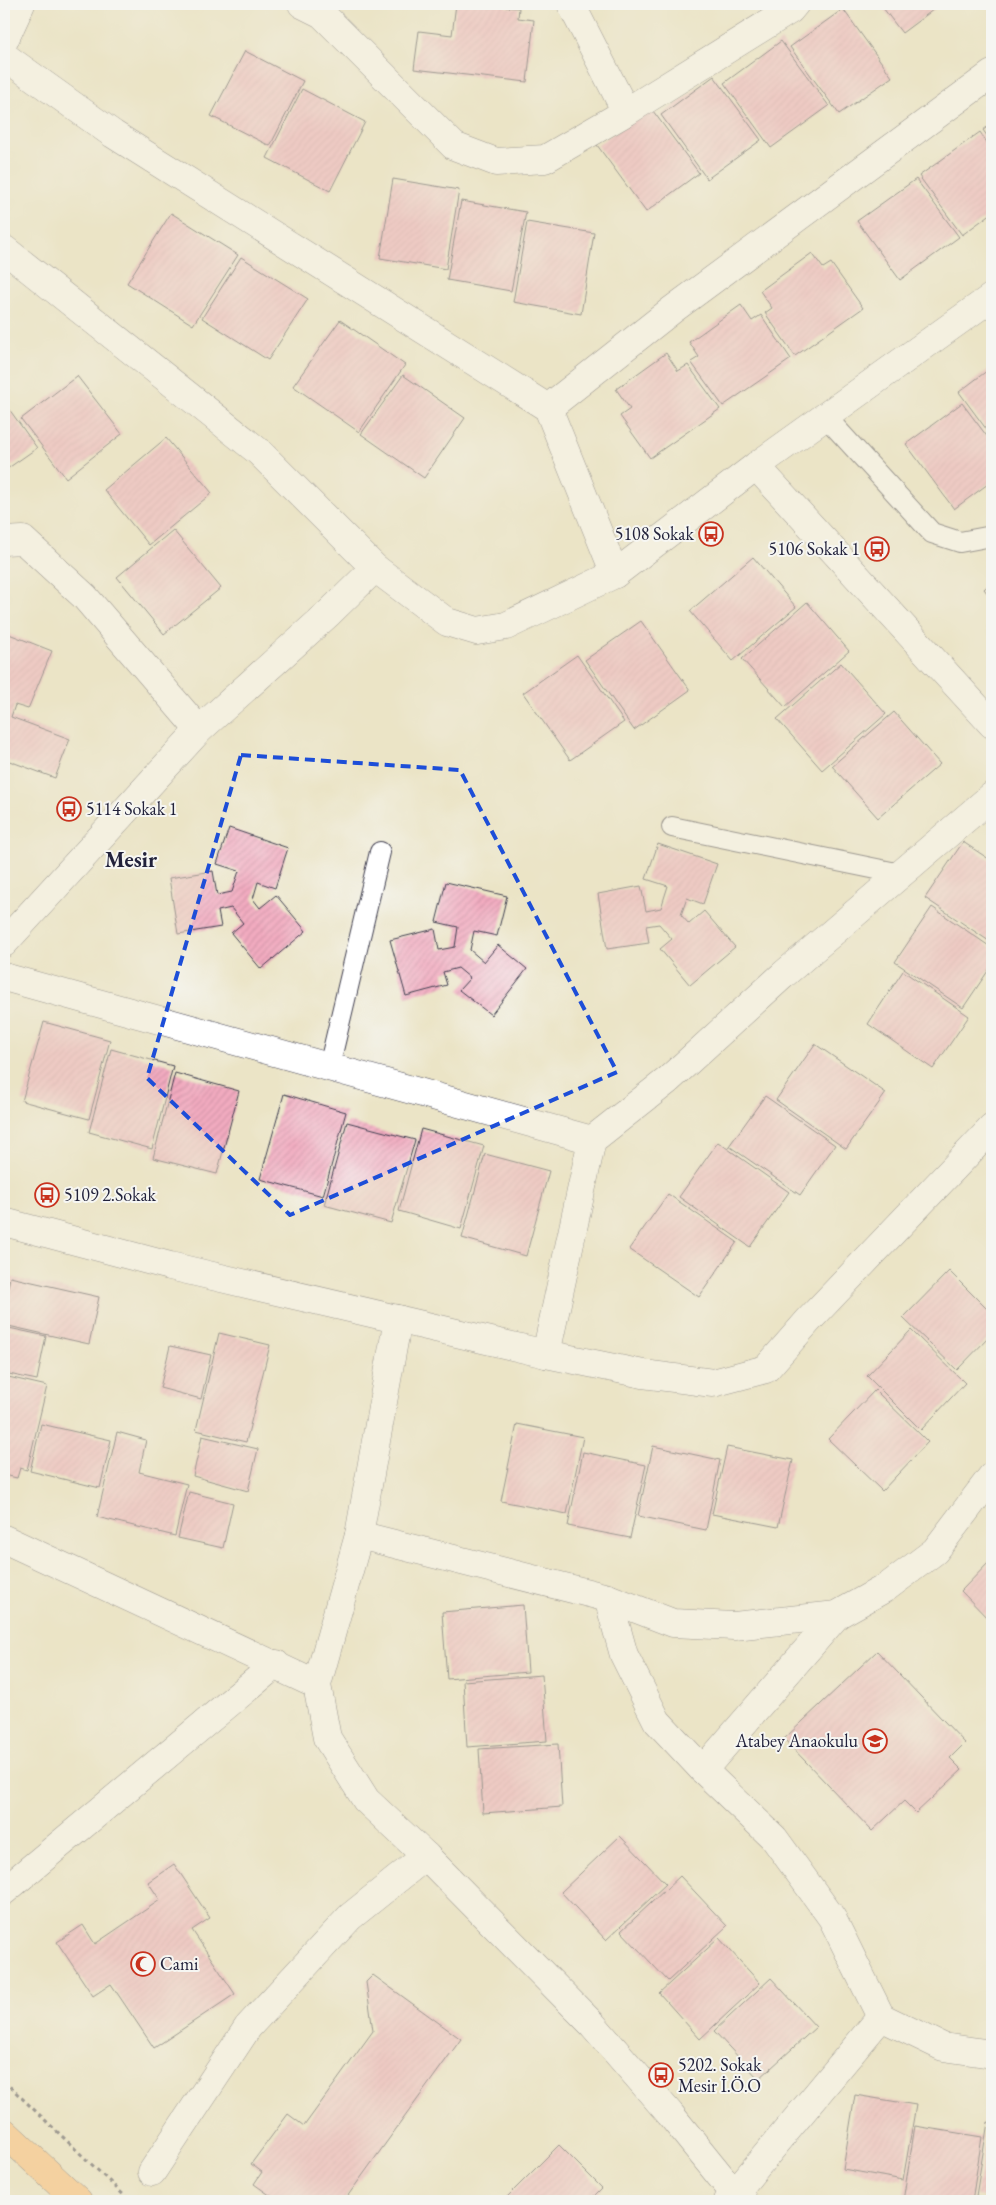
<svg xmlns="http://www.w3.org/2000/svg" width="996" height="2205" viewBox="0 0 996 2205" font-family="'EB Garamond',serif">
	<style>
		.building { fill: url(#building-hatch) }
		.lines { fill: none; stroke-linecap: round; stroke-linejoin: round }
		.lane-casing { stroke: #403f50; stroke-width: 22 }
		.street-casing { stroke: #403f50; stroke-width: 29 }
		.primary-casing { stroke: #403f50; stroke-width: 29 }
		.path { stroke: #403f50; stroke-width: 3; stroke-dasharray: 4 4; stroke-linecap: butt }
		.lane { stroke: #fff; stroke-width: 20 }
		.street { stroke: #fff; stroke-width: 28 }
		.primary { stroke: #ffbb71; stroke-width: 28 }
		.marked { fill: none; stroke: #1d4ed8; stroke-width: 4; stroke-dasharray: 10 6; stroke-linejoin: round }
		.labels { text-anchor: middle; stroke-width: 4; stroke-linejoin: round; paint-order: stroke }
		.poi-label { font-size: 18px; fill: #22223b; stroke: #f6f6f2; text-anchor: start }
		.district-label { font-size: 22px; font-weight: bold; fill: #22223b; stroke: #f6f6f2 }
	</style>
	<defs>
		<pattern id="building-hatch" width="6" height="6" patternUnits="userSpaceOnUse" patternTransform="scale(1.25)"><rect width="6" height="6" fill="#f2abc0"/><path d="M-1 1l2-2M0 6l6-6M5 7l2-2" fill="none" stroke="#cf93a6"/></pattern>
	</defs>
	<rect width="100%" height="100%" fill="#f6f6f2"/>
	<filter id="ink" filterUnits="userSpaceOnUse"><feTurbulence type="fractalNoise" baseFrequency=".02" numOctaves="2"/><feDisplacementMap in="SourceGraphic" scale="10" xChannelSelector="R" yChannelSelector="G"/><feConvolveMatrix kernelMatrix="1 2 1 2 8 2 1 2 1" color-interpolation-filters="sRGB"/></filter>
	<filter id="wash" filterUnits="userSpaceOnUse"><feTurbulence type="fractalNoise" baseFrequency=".0096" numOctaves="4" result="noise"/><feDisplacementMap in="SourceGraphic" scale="20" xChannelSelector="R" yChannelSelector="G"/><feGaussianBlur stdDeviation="1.12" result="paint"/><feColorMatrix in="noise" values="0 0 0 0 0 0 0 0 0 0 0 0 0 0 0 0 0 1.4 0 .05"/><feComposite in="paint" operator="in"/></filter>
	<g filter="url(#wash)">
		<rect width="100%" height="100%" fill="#ebe4c6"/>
		<g id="blocks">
			<!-- building -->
			<g class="building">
				<polygon points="456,4 506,4 506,7 519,8 518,18 534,20 527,82 414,69 419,31 452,35"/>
				<polygon points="880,4 941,4 902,33"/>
				<polygon points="843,9 892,77 839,114 790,47"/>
				<polygon points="781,41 829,106 771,148 724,83"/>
				<polygon points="245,51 303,81 270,146 211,116"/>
				<polygon points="714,76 761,140 707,179 661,115"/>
				<polygon points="302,89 365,122 330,191 267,158"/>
				<polygon points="650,107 699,173 646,212 597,145"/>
				<polygon points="992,124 992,143 983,130"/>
				<polygon points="980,132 992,150 992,213 962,235 919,176"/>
				<polygon points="393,179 459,190 446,269 380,258"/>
				<polygon points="916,179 959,237 900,280 857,221"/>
				<polygon points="461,201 526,212 511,291 447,280"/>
				<polygon points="171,213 238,255 193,325 127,283"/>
				<polygon points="527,222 594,233 581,314 513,302"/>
				<polygon points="812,253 823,268 831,263 863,308 795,356 765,313 772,308 760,291"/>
				<polygon points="241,257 308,299 268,360 202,318"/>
				<polygon points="741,305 752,321 761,315 791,359 723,406 691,362 699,357 689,342"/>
				<polygon points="340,320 405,365 359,432 293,386"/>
				<polygon points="666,353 678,371 688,365 720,409 650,458 620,416 630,409 616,389"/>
				<polygon points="992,367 992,437 959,392"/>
				<polygon points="403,375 465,418 424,478 361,434"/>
				<polygon points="77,376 122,434 66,478 21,419"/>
				<polygon points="4,402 37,448 4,471"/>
				<polygon points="962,403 992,443 992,481 954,509 906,444"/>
				<polygon points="166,438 212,493 149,545 104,490"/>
				<polygon points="173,530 221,588 164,634 117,577"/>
				<polygon points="753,557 796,607 733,661 690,611"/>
				<polygon points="992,582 992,599 984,589"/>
				<polygon points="807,602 849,651 785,707 742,659"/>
				<polygon points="641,621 690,690 634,730 585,660"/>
				<polygon points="9,634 52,651 28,709 15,705 11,717 70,739 55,778 4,759 4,647"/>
				<polygon points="577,655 624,722 570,760 523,693"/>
				<polygon points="841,663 886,714 822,770 777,719"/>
				<polygon points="894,712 940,764 878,818 832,766"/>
				<polygon points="229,828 288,848 275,888 258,882 253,899 260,908 276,895 306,931 261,969 231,933 243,923 231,908 218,911 221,927 178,934 169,878 213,871 217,895 232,892 239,871 217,864"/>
				<polygon points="963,842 992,861 992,943 925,898"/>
				<polygon points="658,844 717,864 703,904 687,898 681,915 689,924 704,911 735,947 690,985 660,949 672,939 659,924 646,926 649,943 607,949 598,894 641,886 646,911 661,908 668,886 646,879"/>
				<polygon points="446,882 507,896 497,936 474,931 470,950 484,962 498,945 527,969 491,1015 459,990 470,978 458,968 443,972 447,985 406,996 390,940 435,929 439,950 455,947 458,927 436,922"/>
				<polygon points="932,907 992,948 992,965 963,1008 895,962"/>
				<polygon points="903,971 969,1016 933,1069 868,1024"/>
				<polygon points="44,1022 110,1040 89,1119 22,1101"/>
				<polygon points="815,1044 886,1093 846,1149 776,1100"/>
				<polygon points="111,1049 173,1066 152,1149 89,1132"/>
				<polygon points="175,1073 239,1091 217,1174 153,1158"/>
				<polygon points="284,1094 346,1112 323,1196 260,1179"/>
				<polygon points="765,1096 835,1145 800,1195 729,1146"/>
				<polygon points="347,1122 415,1140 391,1223 324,1205"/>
				<polygon points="421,1129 484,1146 461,1229 399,1211"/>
				<polygon points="718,1142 789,1192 750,1247 679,1197"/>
				<polygon points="485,1154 549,1171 526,1256 462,1238"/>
				<polygon points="668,1194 737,1242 699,1297 629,1249"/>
				<polygon points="949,1271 992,1314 992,1334 957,1370 903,1318"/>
				<polygon points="10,1277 99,1297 89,1344 4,1325 4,1308"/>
				<polygon points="4,1327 46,1336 37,1380 4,1373"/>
				<polygon points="911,1330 965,1383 921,1430 867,1376"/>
				<polygon points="219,1333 270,1345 246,1442 196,1430"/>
				<polygon points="170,1346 211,1355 201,1399 160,1388"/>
				<polygon points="4,1376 47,1386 27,1470 20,1468 17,1478 4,1475"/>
				<polygon points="875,1390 928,1442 882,1491 828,1439"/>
				<polygon points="41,1424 111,1440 100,1488 30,1471"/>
				<polygon points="517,1424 583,1437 567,1514 501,1501"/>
				<polygon points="117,1432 146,1440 139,1472 187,1484 175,1536 97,1517"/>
				<polygon points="202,1436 258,1449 248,1491 193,1476"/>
				<polygon points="653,1446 720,1460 706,1530 638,1516"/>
				<polygon points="727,1447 793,1460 778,1527 712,1514"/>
				<polygon points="583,1452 646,1465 630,1538 568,1526"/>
				<polygon points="189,1492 233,1503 223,1548 178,1538"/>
				<polygon points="992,1559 992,1623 961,1591"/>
				<polygon points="523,1605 528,1672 447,1679 442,1612"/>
				<polygon points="877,1651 965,1743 950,1758 962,1770 916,1813 904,1801 872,1831 784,1739"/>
				<polygon points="542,1675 547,1741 467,1747 463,1681"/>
				<polygon points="558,1744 562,1807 483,1813 479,1749"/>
				<polygon points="620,1836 666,1884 606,1940 561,1892"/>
				<polygon points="174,1864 210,1918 192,1930 235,1994 154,2048 111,1984 93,1996 57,1942 83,1925 95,1944 160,1900 148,1882"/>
				<polygon points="680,1876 727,1926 668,1981 621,1931"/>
				<polygon points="719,1938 760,1983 700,2039 659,1993"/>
				<polygon points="373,1975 461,2039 344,2201 278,2201 254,2184 262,2172 251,2164 288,2114 304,2126 373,2031 366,1982"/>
				<polygon points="771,1978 816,2027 759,2079 714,2031"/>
				<polygon points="855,2095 916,2105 903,2180 843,2169"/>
				<polygon points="988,2122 992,2123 992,2198 976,2196"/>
				<polygon points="915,2126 982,2137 972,2201 903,2201"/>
				<polygon points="559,2145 602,2188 589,2201 503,2201"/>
			</g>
		</g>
	</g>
	<g filter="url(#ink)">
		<use href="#blocks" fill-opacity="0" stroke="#403f50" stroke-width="1"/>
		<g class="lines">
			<!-- lane casing -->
			<g class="lane-casing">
				<g id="lane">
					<polyline points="825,416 932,533 960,542 992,536"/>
					<polyline points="672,827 901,874"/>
					<polyline points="329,1067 380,852"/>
				</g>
			</g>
			<!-- street casing -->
			<g class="street-casing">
				<g id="street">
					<polyline points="302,4 322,14 454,146 496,162 545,159 626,112 790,10 795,4"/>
					<polyline points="571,4 626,112"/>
					<polyline points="4,41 21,4"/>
					<polyline points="4,56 113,134 548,408 615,574"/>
					<polyline points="4,249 259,452 375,568 447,622 477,631 506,626 615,574 756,466 992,297"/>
					<polyline points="548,408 672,310 992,74"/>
					<polyline points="756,466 992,724"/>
					<polyline points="4,541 23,540 85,597 199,730"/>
					<polyline points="4,943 199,730 329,613 375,568"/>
					<polyline points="4,977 592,1140"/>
					<polyline points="4,1222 170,1266 546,1354 643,1374 713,1383 766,1369 808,1321 992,1128"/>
					<polyline points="398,1319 359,1535 317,1685 327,1738 366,1800 426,1856 593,2025 670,2114 734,2193 743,2201"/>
					<polyline points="546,1354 592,1140 668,1080 783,975 992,796"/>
					<polyline points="359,1535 608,1598 673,1623 734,1626 837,1615 887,1587 935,1551 992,1476"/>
					<polyline points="4,1539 317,1685"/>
					<polyline points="608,1598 624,1655 657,1721 703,1770 774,1838 832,1918 881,2017 943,2047 992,2054"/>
					<polyline points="703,1770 837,1615"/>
					<polyline points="4,1891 276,1664"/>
					<polyline points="152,2172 248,2027 350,1917 426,1856"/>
					<polyline points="728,2201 881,2017"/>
				</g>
			</g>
			<!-- primary casing -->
			<g class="primary-casing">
				<polyline id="primary" points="4,2132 78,2201"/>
			</g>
			<!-- path -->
			<polyline class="path" points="4,2081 130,2201"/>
			<!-- lane -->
			<use href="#lane" class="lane"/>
			<!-- street -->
			<use href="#street" class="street"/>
			<!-- primary -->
			<use href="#primary" class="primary"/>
		</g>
	</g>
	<!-- marked area -->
	<path d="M0 0H996V2205H0ZM 241,755 L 460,770 L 617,1072 L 290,1215 L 147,1078 Z" fill="#ebe4c6" fill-opacity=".55" fill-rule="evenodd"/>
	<path class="marked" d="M 241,755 L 460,770 L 617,1072 L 290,1215 L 147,1078 Z"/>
	<!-- icons -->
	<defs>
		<g id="bus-ring" transform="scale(1.25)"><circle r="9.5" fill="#f6f6f2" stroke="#c8321e" stroke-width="1.5"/><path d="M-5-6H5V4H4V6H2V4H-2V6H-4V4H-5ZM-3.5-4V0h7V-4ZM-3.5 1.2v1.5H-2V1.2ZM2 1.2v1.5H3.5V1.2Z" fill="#c8321e"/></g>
		<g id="school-ring" transform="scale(1.25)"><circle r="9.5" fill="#f6f6f2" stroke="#c8321e" stroke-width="1.5"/><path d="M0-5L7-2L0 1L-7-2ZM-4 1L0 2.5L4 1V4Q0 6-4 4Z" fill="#c8321e"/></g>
		<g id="mosque-ring" transform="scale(1.25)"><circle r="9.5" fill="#f6f6f2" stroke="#c8321e" stroke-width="1.5"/><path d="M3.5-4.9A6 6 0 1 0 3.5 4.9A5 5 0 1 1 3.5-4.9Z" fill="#c8321e"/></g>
	</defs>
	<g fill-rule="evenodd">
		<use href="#bus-ring" x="711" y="534"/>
		<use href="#bus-ring" x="877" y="549"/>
		<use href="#bus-ring" x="69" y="809"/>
		<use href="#bus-ring" x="47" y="1195"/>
		<use href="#school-ring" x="875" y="1741"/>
		<use href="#mosque-ring" x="143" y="1964"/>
		<use href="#bus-ring" x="661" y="2075"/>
	</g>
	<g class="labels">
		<!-- poi labels -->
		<g class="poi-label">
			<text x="694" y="540" text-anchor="end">5108 Sokak</text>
			<text x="860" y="555" text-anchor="end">5106 Sokak 1</text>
			<text x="86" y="815">5114 Sokak 1</text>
			<text x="64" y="1201">5109 2.Sokak</text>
			<text x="858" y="1747" text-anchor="end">Atabey Anaokulu</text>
			<text x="160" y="1970">Cami</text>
			<text x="678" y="2071">5202. Sokak<tspan x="678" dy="21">Mesir İ.Ö.O</tspan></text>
		</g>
		<!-- district labels -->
		<g class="district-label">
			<text x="131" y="867">Mesir</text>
		</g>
	</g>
	<!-- margin -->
	<rect width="996" height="2205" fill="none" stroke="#f6f6f2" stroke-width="20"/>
</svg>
